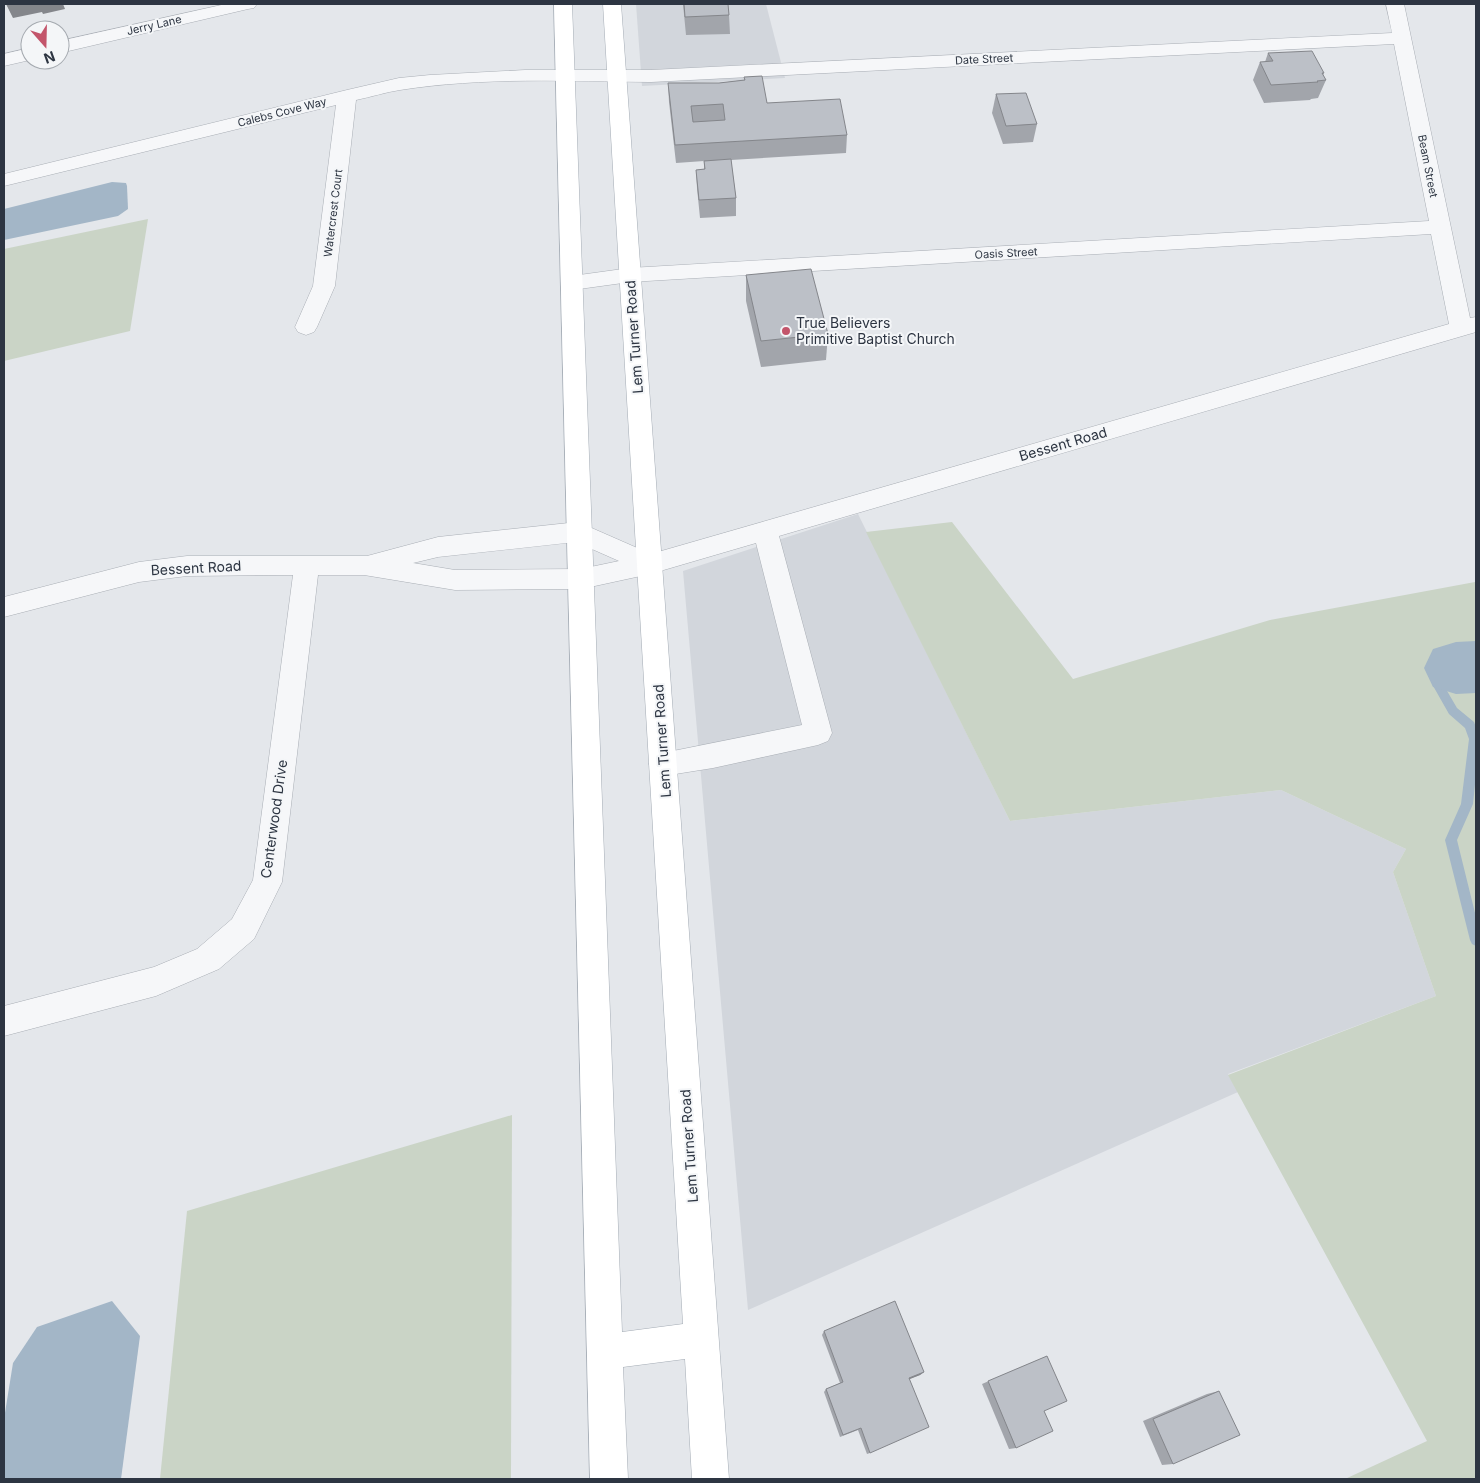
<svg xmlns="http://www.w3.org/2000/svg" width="1480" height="1483" viewBox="0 0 1480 1483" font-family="Inter,sans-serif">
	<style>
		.built { fill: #d2d6dc }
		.green { fill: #cad4c6 }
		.water { fill: #a3b6c7 }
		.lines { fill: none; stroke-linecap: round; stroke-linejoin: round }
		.stream { fill: #a3b6c7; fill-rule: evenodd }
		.river { fill: #a3b6c7; fill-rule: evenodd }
		.minor-casing { stroke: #a9aeb5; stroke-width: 1 }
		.major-casing { stroke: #a4acb5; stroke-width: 1 }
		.minor { fill: #f6f7f9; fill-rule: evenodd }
		.major { fill: #fff; fill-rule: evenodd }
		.wall { fill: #a2a5ab }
		.shaded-wall { fill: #84868b }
		.building { fill: #bcc0c7; stroke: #84868b; fill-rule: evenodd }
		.poi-dot { fill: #c3556b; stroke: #f4f6f8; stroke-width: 2 }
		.labels { text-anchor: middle; stroke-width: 4; stroke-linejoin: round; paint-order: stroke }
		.far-street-label { font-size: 11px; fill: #2d3542; stroke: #f4f6f8 }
		.poi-label { font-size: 14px; fill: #2d3542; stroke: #f4f6f8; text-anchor: start }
		.street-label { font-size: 14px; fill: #2d3542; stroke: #f4f6f8 }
	</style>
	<rect width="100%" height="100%" fill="#e4e7eb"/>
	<!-- built -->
	<g class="built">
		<polygon points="636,4 766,4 785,78 642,86"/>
		<polygon points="858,514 1010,821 1281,790 1406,849 1393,872 1436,996 1228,1074 1238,1092 748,1310 683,571"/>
	</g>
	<!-- green -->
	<g class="green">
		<polygon points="148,219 130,331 4,361 4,249"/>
		<polygon points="952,522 1073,679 1270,620 1475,582 1476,579 1476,1479 1345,1479 1427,1441 1228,1075 1436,996 1393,872 1406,849 1281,790 1010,821 866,532"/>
		<polygon points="512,1115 511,1479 160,1479 187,1211"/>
	</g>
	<!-- water -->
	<g class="water">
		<polygon points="112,182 126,183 127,186 128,209 118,216 4,240 4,209"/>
		<polygon points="112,1301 140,1336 121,1479 4,1479 4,1419 13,1363 37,1327"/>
	</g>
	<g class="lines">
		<!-- stream -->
		<polygon class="stream" points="1456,664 1460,665 1461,668 1460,671 1445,675 1443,684 1457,708 1474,722 1476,727 1476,775 1473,804 1457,840 1476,917 1476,946 1472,944 1470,940 1445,840 1461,804 1469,739 1465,728 1449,714 1432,684 1437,669"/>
		<!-- river -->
		<polygon class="river" points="1476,641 1476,693 1456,694 1433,687 1424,668 1433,649 1456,642"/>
		<!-- minor casing -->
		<g class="minor-casing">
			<g id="minor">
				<polygon points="226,4 257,4 254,8 248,9 60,53 60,41"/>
				<path d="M 1386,4 L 1404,4 L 1470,318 L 1476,317 L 1476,332 L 779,536 L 832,733 L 828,741 L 818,745 L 713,768 L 663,776 L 653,773 L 649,764 L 653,755 L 802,725 L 756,543 L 650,574 L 581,589 L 455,590 L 364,575 L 318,575 L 282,882 L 254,939 L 219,969 L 156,996 L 4,1036 L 4,1006 L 154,967 L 197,949 L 232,919 L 253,880 L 293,575 L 187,576 L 139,582 L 4,617 L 4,597 L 139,562 L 187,556 L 367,556 L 438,537 L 578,522 L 651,554 L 1449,324 L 1431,234 L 630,282 L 572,290 L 564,288 L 561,283 L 564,278 L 572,276 L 630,268 L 1429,221 L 1394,44 L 651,82 C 568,81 483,77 400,90 C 386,92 371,97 356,100 L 335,286 L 317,327 L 314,332 L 306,335 L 298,332 L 295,327 L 313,286 L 336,105 L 4,186 L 4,174 L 347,90 L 399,78 L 430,75 L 525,70 L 651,70 L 1392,33 ZM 576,542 L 619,561 L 581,569 L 455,570 L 413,563 L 438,557 Z"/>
				<polygon points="30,48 30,60 4,66 4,54"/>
			</g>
		</g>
		<!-- major casing -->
		<g class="major-casing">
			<polygon id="major" points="554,4 572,4 622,1332 683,1324 603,4 621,4 729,1479 692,1479 685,1359 623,1367 628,1479 590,1479"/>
		</g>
		<!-- minor -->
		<use href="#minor" class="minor"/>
		<!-- major -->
		<use href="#major" class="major"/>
	</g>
	<!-- wall -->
	<g class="wall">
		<polygon points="683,4 747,4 728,5 729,15 730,34 686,35"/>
		<polygon points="1268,53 1324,73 1323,75 1326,80 1318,98 1311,99 1310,100 1264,103 1253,80 1260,62 1265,62"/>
		<polygon points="744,77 767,103 847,135 846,153 731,160 736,198 736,216 700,218 697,188 696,170 704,169 704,161 676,163 669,102 668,83 719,83 744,80"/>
		<polygon points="996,94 1037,124 1033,142 1003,144 992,113"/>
		<polygon points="746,275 828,334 826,360 761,367 746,301"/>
		<polygon points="824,1331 924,1372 920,1375 909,1379 870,1453 867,1454 858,1430 840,1437 824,1392 826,1389 840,1383 822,1335"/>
		<polygon points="1047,1356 1044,1411 1016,1448 1009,1449 982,1384"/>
		<polygon points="1219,1391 1173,1464 1162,1465 1143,1421 1207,1394"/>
	</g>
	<!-- shaded-wall -->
	<g class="shaded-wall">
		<polygon points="6,4 63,4 65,9 43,14 42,12 13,18"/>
		<polygon points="924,1372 920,1375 905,1381 909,1378"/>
	</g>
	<!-- building -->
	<g class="building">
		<polygon points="684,4 728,4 729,15 685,17"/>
		<polygon points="1312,51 1324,73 1322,73 1326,80 1317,81 1318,82 1271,85 1260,62 1273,61 1268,53"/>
		<path d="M 762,76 L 767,103 L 840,99 L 847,135 L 675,145 L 668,83 L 719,83 L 745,80 L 744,77 ZM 723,104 L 725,120 L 693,122 L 691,106 Z"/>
		<polygon points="1026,93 1037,124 1006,126 996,94"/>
		<polygon points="731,159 736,198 699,200 696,170 705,169 704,161"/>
		<polygon points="811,269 828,334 761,341 746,275"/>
		<polygon points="895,1301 924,1372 909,1378 929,1427 870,1453 861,1428 843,1435 826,1389 843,1382 824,1331"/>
		<polygon points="1047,1356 1067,1401 1044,1411 1053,1431 1016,1448 988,1381"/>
		<polygon points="1219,1391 1240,1435 1173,1464 1153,1419"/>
	</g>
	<!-- markers -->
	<circle class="poi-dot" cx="786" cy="331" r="5"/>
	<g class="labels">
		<!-- far-street labels -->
		<g class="far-street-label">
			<text transform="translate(154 25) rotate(-13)" y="4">Jerry Lane</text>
			<text transform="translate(984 59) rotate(-3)" y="4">Date Street</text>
			<text transform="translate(282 112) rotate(-14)" y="4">Calebs Cove Way</text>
			<text transform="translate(1428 166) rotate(79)" y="4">Beam Street</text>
			<text transform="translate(333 213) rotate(-83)" y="4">Watercrest Court</text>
			<text transform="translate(1006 253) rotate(-3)" y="4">Oasis Street</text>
		</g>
		<!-- poi labels -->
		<g class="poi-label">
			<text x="796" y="328">True Believers<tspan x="796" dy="16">Primitive Baptist Church</tspan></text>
		</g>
		<!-- street labels -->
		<g class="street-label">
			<text transform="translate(634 337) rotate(-94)" y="5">Lem Turner Road</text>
			<text transform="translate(1063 444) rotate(-16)" y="5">Bessent Road</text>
			<text transform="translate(196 568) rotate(-3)" y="5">Bessent Road</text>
			<text transform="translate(662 741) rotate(-94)" y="5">Lem Turner Road</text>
			<text transform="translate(274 819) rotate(-82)" y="5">Centerwood Drive</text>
			<text transform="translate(689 1146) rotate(-94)" y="5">Lem Turner Road</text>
		</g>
	</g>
	<!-- border -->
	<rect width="1480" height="1483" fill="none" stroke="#2d3542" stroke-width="10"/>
	<!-- north arrow -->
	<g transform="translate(45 45) rotate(160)"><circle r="24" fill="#f4f6f8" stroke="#a4a9af"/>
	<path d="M0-4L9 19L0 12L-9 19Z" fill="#c3556b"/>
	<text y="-8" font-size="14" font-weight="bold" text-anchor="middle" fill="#2d3542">N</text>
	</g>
</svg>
